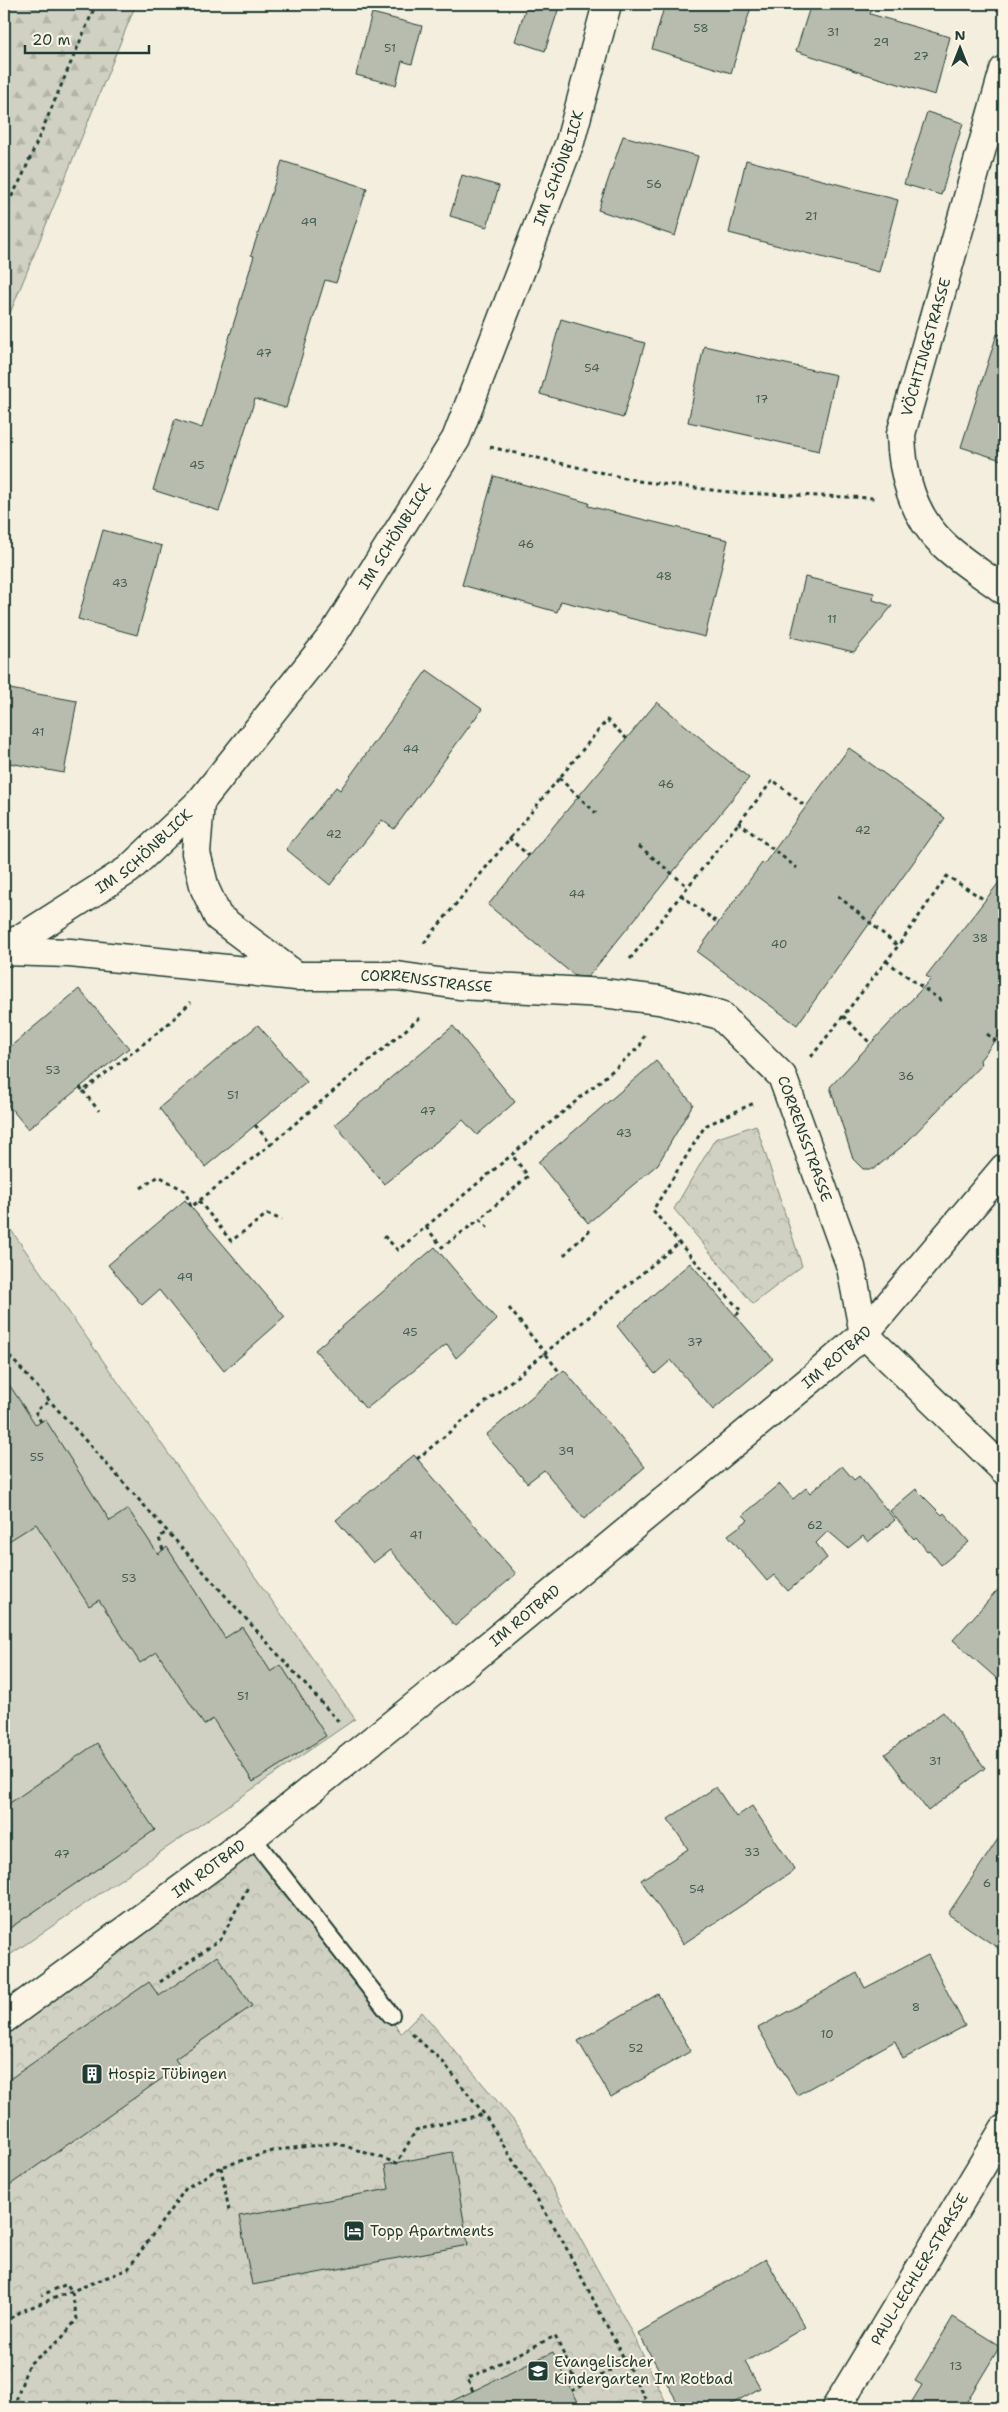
<svg xmlns="http://www.w3.org/2000/svg" width="1008" height="2412" viewBox="0 0 1008 2412" font-family="'Shantell Sans',sans-serif">
	<style>
		.green { fill: #d0d1c2; stroke: #78877b }
		.forest { fill: url(#forest-firs); stroke: #78877b }
		.park { fill: url(#park-crowns); stroke: #78877b }
		.building { fill: #b8bcae; stroke: #1f3d34 }
		.lines { fill: none; stroke-linecap: round; stroke-linejoin: round }
		.service-casing { stroke: #1f3d34; stroke-width: 20 }
		.minor-casing { stroke: #1f3d34; stroke-width: 31 }
		.path { stroke: #1f3d34; stroke-width: 3; stroke-dasharray: 4 4; stroke-linecap: butt }
		.service { stroke: #fcf5e5; stroke-width: 16 }
		.minor { stroke: #fcf5e5; stroke-width: 28 }
		.labels { text-anchor: middle; stroke-width: 4; stroke-linejoin: round; paint-order: stroke }
		.number-label { font-size: 12px; fill: #455d52 }
		.street-label { font-size: 15px; fill: #1f3d34; stroke: #fcf5e5 }
		.poi-label { font-size: 15px; fill: #1f3d34; stroke: #fcf5e5; text-anchor: start }
	</style>
	<defs>
		<pattern id="forest-firs" width="22" height="20" patternUnits="userSpaceOnUse" patternTransform="scale(1.25)"><rect width="22" height="20" fill="#d0d1c2"/><path d="M5 1l3.5 6h-7zM16 11l3.5 6h-7z" fill="#b2b4a7"/></pattern>
		<pattern id="park-crowns" width="20" height="18" patternUnits="userSpaceOnUse" patternTransform="scale(1.25)"><rect width="20" height="18" fill="#d0d1c2"/><path d="M2 6a3 3 0 1 1 6 0M12 15a3 3 0 1 1 6 0" fill="none" stroke="#b2b4a7"/></pattern>
	</defs>
	<rect width="100%" height="100%" fill="#f3eede"/>
	<filter id="ink" filterUnits="userSpaceOnUse"><feTurbulence type="fractalNoise" baseFrequency=".02" numOctaves="2"/><feDisplacementMap in="SourceGraphic" scale="10" xChannelSelector="R" yChannelSelector="G"/><feConvolveMatrix kernelMatrix="1 2 1 2 8 2 1 2 1" color-interpolation-filters="sRGB"/></filter>
	<g filter="url(#ink)">
		<!-- green -->
		<polygon class="green" points="4,1220 355,1719 4,1959"/>
		<!-- forest -->
		<polygon class="forest" points="4,4 136,4 4,328"/>
		<!-- park -->
		<g class="park">
			<polygon points="756,1125 802,1266 753,1304 674,1209 715,1139"/>
			<polygon points="252,1837 401,2033 422,2012 519,2127 629,2327 669,2408 4,2408 4,2016"/>
		</g>
		<!-- building -->
		<g class="building">
			<polygon points="527,4 560,4 545,51 515,41"/>
			<polygon points="665,4 752,4 731,73 652,49"/>
			<polygon points="811,4 874,4 870,14 950,37 935,95 852,70 852,69 796,51"/>
			<polygon points="372,13 422,26 412,64 402,61 396,85 356,75"/>
			<polygon points="927,112 963,123 941,195 904,184"/>
			<polygon points="623,136 698,156 675,236 598,210"/>
			<polygon points="746,160 898,200 879,272 729,233"/>
			<polygon points="282,161 367,188 336,283 325,280 286,408 255,399 219,511 153,490 175,419 202,428 254,256 251,255"/>
			<polygon points="462,175 499,186 487,227 450,216"/>
			<polygon points="561,319 645,343 623,418 540,394"/>
			<polygon points="997,334 1004,335 1004,461 961,447"/>
			<polygon points="704,346 836,375 819,451 688,422"/>
			<polygon points="494,476 589,503 588,506 728,540 705,637 561,601 557,612 462,585"/>
			<polygon points="103,530 162,546 137,635 78,619"/>
			<polygon points="805,577 874,593 873,600 892,606 854,652 791,637"/>
			<polygon points="427,670 482,709 394,829 382,820 330,885 286,849 336,787 340,790"/>
			<polygon points="4,688 77,701 64,773 4,762"/>
			<polygon points="657,702 749,778 588,977 575,976 488,905"/>
			<polygon points="849,748 945,818 797,1025 697,952 762,863 764,864"/>
			<polygon points="1004,876 1004,1029 980,1060 981,1065 905,1144 874,1169 863,1169 853,1159 830,1087 931,979 926,976"/>
			<polygon points="79,989 129,1048 28,1129 4,1100 4,1052"/>
			<polygon points="258,1025 307,1082 205,1167 159,1108"/>
			<polygon points="453,1026 515,1102 477,1135 463,1120 384,1184 335,1124"/>
			<polygon points="656,1061 693,1104 658,1164 588,1223 538,1162"/>
			<polygon points="185,1200 285,1317 224,1371 159,1290 142,1305 108,1265"/>
			<polygon points="435,1247 497,1320 456,1358 447,1344 366,1409 315,1350"/>
			<polygon points="690,1263 773,1359 713,1410 671,1360 655,1374 617,1326"/>
			<polygon points="564,1370 645,1467 584,1519 544,1470 527,1483 486,1435"/>
			<polygon points="4,1377 36,1425 45,1419 110,1521 128,1509 158,1554 167,1547 225,1638 242,1627 271,1672 281,1665 326,1736 253,1782 213,1719 204,1725 157,1652 140,1663 99,1600 89,1606 36,1524 4,1544"/>
			<polygon points="414,1455 516,1574 455,1626 390,1550 373,1563 336,1520"/>
			<polygon points="842,1466 854,1480 859,1476 895,1520 868,1542 863,1536 848,1548 828,1531 816,1543 827,1558 788,1591 774,1575 767,1581 728,1535 748,1520 743,1515 780,1484 793,1499 806,1488 810,1493"/>
			<polygon points="916,1489 942,1515 944,1513 969,1542 941,1565 929,1550 927,1551 916,1537 914,1539 890,1511"/>
			<polygon points="1004,1583 1004,1685 953,1640"/>
			<polygon points="943,1712 985,1768 928,1811 885,1754"/>
			<polygon points="97,1743 155,1830 4,1932 4,1807"/>
			<polygon points="716,1787 736,1817 752,1806 795,1870 683,1944 641,1880 688,1849 668,1819"/>
			<polygon points="1004,1830 1004,1952 948,1914"/>
			<polygon points="928,1955 965,2026 903,2059 895,2041 797,2095 758,2028 857,1973 865,1988"/>
			<polygon points="217,1956 252,2006 175,2059 180,2066 4,2189 4,2083 149,1982 159,1996"/>
			<polygon points="658,1994 691,2051 611,2097 578,2041"/>
			<polygon points="452,2152 468,2245 252,2285 239,2216 389,2189 385,2165"/>
			<polygon points="766,2259 805,2327 745,2362 760,2388 725,2408 681,2408 638,2333"/>
			<polygon points="953,2317 1000,2346 963,2408 908,2408 922,2385 915,2381"/>
			<polygon points="553,2352 581,2408 438,2408"/>
		</g>
		<g class="lines">
			<!-- service casing -->
			<g class="service-casing">
				<polyline id="service" points="252,1837 391,2015"/>
			</g>
			<!-- minor casing -->
			<g class="minor-casing">
				<g id="minor">
					<path d="M 1004,70 L 901,434 C 902,474 913,515 942,543 C 960,561 984,575 1004,590"/>
					<polyline points="200,802 196,853 205,889 218,917 295,975"/>
					<path id="s1" d="M 4,949 L 128,870 L 200,802 L 333,635 L 456,439 L 570,142 L 607,4"/>
					<path id="s2" d="M 4,951 L 70,953 L 296,976 L 397,976 L 459,985 L 603,993 L 659,1000 L 720,1015 L 782,1076 L 851,1267 L 864,1334 L 1004,1470"/>
					<path id="s3" d="M 4,2019 L 252,1837 L 424,1699 L 808,1382 L 864,1334 L 1004,1168"/>
					<path id="s4" d="M 836,2408 L 1004,2129"/>
				</g>
			</g>
			<!-- path -->
			<g class="path">
				<polyline points="4,211 22,177 96,4"/>
				<polyline points="490,447 638,481 737,493 875,498"/>
				<polyline points="559,778 596,813"/>
				<polyline points="738,822 797,868"/>
				<polyline points="509,838 529,856"/>
				<polyline points="639,846 687,886"/>
				<polyline points="681,895 718,923"/>
				<polyline points="838,896 898,946"/>
				<polyline points="424,943 607,720 627,739"/>
				<polyline points="630,959 773,780 806,807"/>
				<polyline points="886,961 943,1002"/>
				<polyline points="843,1016 871,1044"/>
				<polyline points="987,1034 1004,1048"/>
				<polyline points="811,1057 898,946 947,876 985,900"/>
				<polyline points="80,1087 83,1091 166,1026 191,1002"/>
				<polyline points="83,1091 99,1111"/>
				<polyline points="1004,1102 1000,1106 1004,1111"/>
				<polyline points="255,1125 271,1144 422,1016"/>
				<polyline points="141,1188 159,1176 185,1191 191,1207 271,1144"/>
				<polyline points="199,1201 231,1241 267,1214 282,1220"/>
				<polyline points="426,1227 442,1247 480,1219"/>
				<polyline points="488,1228 480,1219 528,1176 512,1155"/>
				<polyline points="384,1236 398,1250 618,1066 640,1046 645,1033"/>
				<polyline points="564,1255 592,1228"/>
				<polyline points="509,1308 545,1353 679,1243"/>
				<polyline points="736,1315 741,1311 679,1243 653,1210 705,1126 754,1103"/>
				<polyline points="4,1350 339,1722"/>
				<polyline points="4,1364 11,1358"/>
				<polyline points="41,1422 35,1411 50,1401"/>
				<polyline points="417,1459 545,1353 560,1373"/>
				<polyline points="163,1550 159,1538 167,1531"/>
				<polyline points="160,1982 221,1939 249,1885"/>
				<polyline points="412,2034 443,2062 484,2114 560,2236 650,2408"/>
				<polyline points="221,2167 229,2211"/>
				<polyline points="4,2324 19,2312 128,2269 186,2188 221,2167 276,2150 336,2143 397,2163 416,2130 484,2114"/>
				<polyline points="473,2391 467,2379 555,2336 579,2387"/>
				<polyline points="572,2391 626,2362"/>
				<polyline points="17,2408 16,2401 28,2365 61,2339 77,2319 72,2292 67,2284 42,2295"/>
			</g>
			<!-- service -->
			<use href="#service" class="service"/>
			<!-- minor -->
			<use href="#minor" class="minor"/>
		</g>
	</g>
	<!-- icons -->
	<defs>
		<g id="building-square" transform="scale(1.125)"><rect x="-9" y="-9" width="18" height="18" rx="4" fill="#1f3d34" stroke="#fcf5e5"/><path d="M-4-6H4V6H1V3H-1V6H-4ZM-2.5-4.3h1.7v1.8h-1.7ZM.8-4.3h1.7v1.8H.8ZM-2.5-1h1.7V.8h-1.7ZM.8-1h1.7V.8H.8Z" fill="#fff"/></g>
		<g id="hotel-square" transform="scale(1.125)"><rect x="-9" y="-9" width="18" height="18" rx="4" fill="#1f3d34" stroke="#fcf5e5"/><path d="M-6-4.5h1.5V1H6V5H4.5V3h-9V5H-6ZM-4 0a1.8 1.8 0 1 1 3.6 0ZM.5 0V-2.5h3Q6-2.5 6 0Z" fill="#fff"/></g>
		<g id="school-square" transform="scale(1.125)"><rect x="-9" y="-9" width="18" height="18" rx="4" fill="#1f3d34" stroke="#fcf5e5"/><path d="M0-5L7-2L0 1L-7-2ZM-4 1L0 2.5L4 1V4Q0 6-4 4Z" fill="#fff"/></g>
	</defs>
	<g fill-rule="evenodd">
		<use href="#building-square" x="92" y="2074"/>
		<use href="#hotel-square" x="354" y="2231"/>
		<use href="#school-square" x="538" y="2371"/>
	</g>
	<g class="labels">
		<!-- number labels -->
		<g class="number-label">
			<text x="701" y="32">58</text>
			<text x="833" y="36">31</text>
			<text x="881" y="46">29</text>
			<text x="390" y="52">51</text>
			<text x="921" y="60">27</text>
			<text x="654" y="188">56</text>
			<text x="811" y="220">21</text>
			<text x="309" y="226">49</text>
			<text x="264" y="357">47</text>
			<text x="592" y="372">54</text>
			<text x="762" y="403">17</text>
			<text x="197" y="469">45</text>
			<text x="526" y="548">46</text>
			<text x="664" y="580">48</text>
			<text x="120" y="587">43</text>
			<text x="832" y="623">11</text>
			<text x="38" y="736">41</text>
			<text x="411" y="753">44</text>
			<text x="666" y="788">46</text>
			<text x="863" y="834">42</text>
			<text x="334" y="838">42</text>
			<text x="577" y="898">44</text>
			<text x="980" y="942">38</text>
			<text x="779" y="948">40</text>
			<text x="53" y="1074">53</text>
			<text x="906" y="1080">36</text>
			<text x="233" y="1099">51</text>
			<text x="428" y="1115">47</text>
			<text x="624" y="1137">43</text>
			<text x="185" y="1281">49</text>
			<text x="410" y="1336">45</text>
			<text x="695" y="1346">37</text>
			<text x="566" y="1455">39</text>
			<text x="37" y="1461">55</text>
			<text x="815" y="1529">62</text>
			<text x="416" y="1539">41</text>
			<text x="129" y="1582">53</text>
			<text x="243" y="1700">51</text>
			<text x="935" y="1765">31</text>
			<text x="752" y="1856">33</text>
			<text x="62" y="1858">47</text>
			<text x="987" y="1887">6</text>
			<text x="697" y="1893">54</text>
			<text x="916" y="2011">8</text>
			<text x="827" y="2038">10</text>
			<text x="636" y="2052">52</text>
			<text x="956" y="2370">13</text>
		</g>
		<!-- street labels -->
		<g class="street-label">
			<text dy="5" stroke="none"><textPath href="#s1" startOffset="981">IM SCHÖNBLICK</textPath></text>
			<text transform="translate(926 347) rotate(-74)" y="5">VÖCHTINGSTRASSE</text>
			<text dy="5" stroke="none"><textPath href="#s1" startOffset="576">IM SCHÖNBLICK</textPath></text>
			<text dy="5" stroke="none"><textPath href="#s1" startOffset="171">IM SCHÖNBLICK</textPath></text>
			<text dy="5" stroke="none"><textPath href="#s2" startOffset="424">CORRENSSTRASSE</textPath></text>
			<text dy="5" stroke="none"><textPath href="#s2" startOffset="874">CORRENSSTRASSE</textPath></text>
			<text dy="5" stroke="none"><textPath href="#s3" startOffset="1064">IM ROTBAD</textPath></text>
			<text dy="5" stroke="none"><textPath href="#s3" startOffset="659">IM ROTBAD</textPath></text>
			<text dy="5" stroke="none"><textPath href="#s3" startOffset="254">IM ROTBAD</textPath></text>
			<text dy="5" stroke="none"><textPath href="#s4" startOffset="162">PAUL-LECHLER-STRASSE</textPath></text>
		</g>
		<!-- poi labels -->
		<g class="poi-label">
			<text x="108" y="2079">Hospiz Tübingen</text>
			<text x="370" y="2236">Topp Apartments</text>
			<text x="554" y="2367">Evangelischer<tspan x="554" dy="17">Kindergarten Im Rotbad</tspan></text>
		</g>
	</g>
	<!-- margin -->
	<rect width="1008" height="2412" fill="none" stroke="#fcf5e5" stroke-width="20"/>
	<rect x="10" y="10" width="988" height="2392" fill="none" stroke="#1f3d34" stroke-width="2" filter="url(#ink)"/>
	<!-- north arrow -->
	<g transform="translate(960 48)" stroke="#fcf5e5" stroke-width="4" paint-order="stroke">
	<path d="M0-4L9 19L0 12L-9 19Z" fill="#1f3d34"/>
	<text y="-8" font-size="14" font-weight="bold" text-anchor="middle" fill="#1f3d34">N</text>
	</g>
	<!-- scale -->
	<path d="M25 45v8h124v-8" fill="none" stroke="#1f3d34" stroke-width="2.5"/>
	<text x="32" y="45" font-size="15" fill="#1f3d34" stroke="#fcf5e5" stroke-width="4" paint-order="stroke">20 m</text>
</svg>
